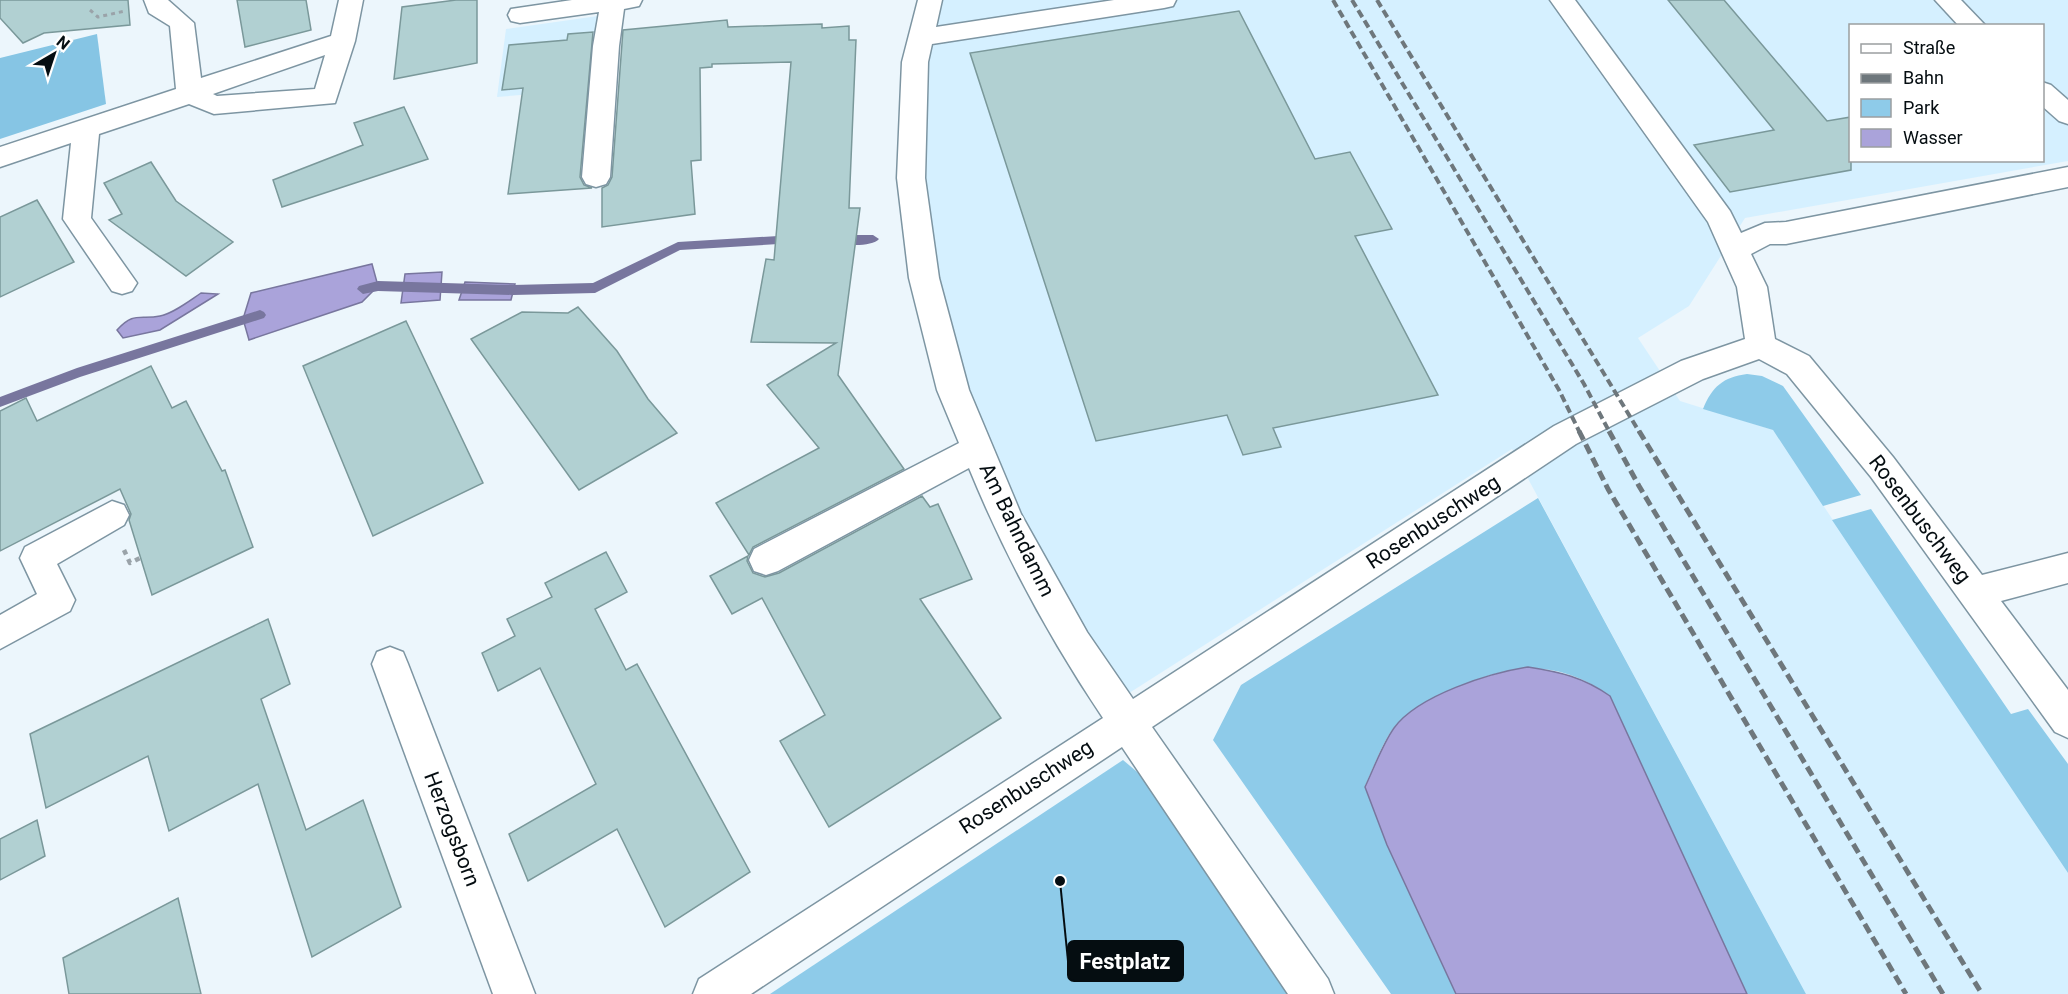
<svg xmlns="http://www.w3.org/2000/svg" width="2068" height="994" viewBox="0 0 2068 994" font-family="Roboto,sans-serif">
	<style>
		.built { fill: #d5f0ff; fill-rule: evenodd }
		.green { fill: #8ecbe9 }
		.forest { fill: #86c5e4 }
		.water { fill: #aaa3da; stroke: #78769e; stroke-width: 1.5 }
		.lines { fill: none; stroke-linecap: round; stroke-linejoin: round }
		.stream { fill: #78769e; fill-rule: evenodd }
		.building { fill: #b1d0d2; stroke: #7a989a; stroke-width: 1.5 }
		.minor-casing { stroke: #7d95a2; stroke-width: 3 }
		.path-far1 { stroke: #9aa3a9; stroke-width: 3; stroke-dasharray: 4 4; stroke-linecap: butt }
		.path { stroke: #9aa3a9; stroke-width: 4.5; stroke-dasharray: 5 5; stroke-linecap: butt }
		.minor { fill: #fff; fill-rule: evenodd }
		.rail-far1 { stroke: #6e777c; stroke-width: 4; stroke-dasharray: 8 4; stroke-linecap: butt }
		.rail { stroke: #6e777c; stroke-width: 5; stroke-dasharray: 10 5; stroke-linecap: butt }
		.labels { text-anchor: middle; stroke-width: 5; stroke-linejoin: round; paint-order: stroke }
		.street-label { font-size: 21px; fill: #050d11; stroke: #fff }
		.leader { fill: none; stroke: #050d11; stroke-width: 2 }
		.callout-dot { fill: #050d11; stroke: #fff; stroke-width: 2 }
		.callout { fill: #050d11; stroke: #050d11; stroke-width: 2 }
		.callout-label { font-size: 22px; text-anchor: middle; font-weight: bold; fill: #fff }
	</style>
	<rect width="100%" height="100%" fill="#ecf6fc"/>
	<!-- built -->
	<g class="built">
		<path d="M 930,0 L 2068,0 L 2068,161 L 1745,218 L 1689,306 L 1638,338 L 1680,401 L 1773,430 L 2068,873 L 2068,994 L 1806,994 L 1512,449 L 1115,702 L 953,390 L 911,178 ZM 1850,26 L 2042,26 L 2042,160 L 1850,160 Z"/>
		<polygon points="605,15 596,89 497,97 506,29"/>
	</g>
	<!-- green -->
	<g class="green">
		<path d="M 1747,374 L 1762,376 L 1783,386 L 1861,495 L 1823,506 L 1773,430 L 1703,409 C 1712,387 1723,377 1747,374 Z"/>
		<path d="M 1538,498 L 1806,994 L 1747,994 L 1610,696 C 1549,652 1491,666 1431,703 C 1420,710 1406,717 1396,725 C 1385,736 1372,771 1365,786 L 1387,845 L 1456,994 L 1391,994 L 1213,740 L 1241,685 Z"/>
		<polygon points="1871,509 2011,714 2028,709 2068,764 2068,873 1832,520"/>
		<polygon points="1123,760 1155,787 1293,994 770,994"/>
	</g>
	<!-- forest -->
	<polygon class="forest" points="97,34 106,104 0,139 0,58"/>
	<!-- water -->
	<g class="water">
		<polygon points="372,264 378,286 362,302 249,340 243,319 251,293"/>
		<polygon points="442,272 440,300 401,303 405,274"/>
		<polygon points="465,282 515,284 511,300 459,300"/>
		<path d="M 201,293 L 218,294 L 160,330 L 123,338 L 117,330 C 134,311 140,320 160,316 C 174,313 189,301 201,293 Z"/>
		<path d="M 1528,667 C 1560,672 1583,677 1610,696 L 1747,994 L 1456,994 L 1387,845 L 1365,787 C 1374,768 1382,745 1394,728 C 1418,695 1490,673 1528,667 Z"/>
	</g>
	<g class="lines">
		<!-- stream -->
		<g class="stream">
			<polygon points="795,235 801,239 795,243 680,250 595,293 513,295 378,291 363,294 357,289 359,286 378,281 513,285 593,283 678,242"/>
			<path d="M 838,235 L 873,235 L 879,239 C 872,247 839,247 832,239 Z"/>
			<polygon points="260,310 264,312 266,315 264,318 80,377 0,407 0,397 77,368"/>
		</g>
	</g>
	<!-- building -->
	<g class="building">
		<polygon points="0,0 128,0 130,25 44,33 23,43 0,18"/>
		<polygon points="237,0 306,0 311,30 245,47"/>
		<polygon points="456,0 477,0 477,63 394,79 402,7"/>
		<polygon points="1668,0 1724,0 1827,121 1851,117 1851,170 1730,192 1694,145 1774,130"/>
		<polygon points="1239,11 1315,159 1350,152 1392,229 1355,236 1438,395 1273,428 1281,447 1243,455 1227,415 1096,441 970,53"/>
		<polygon points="727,20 728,27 822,24 822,28 849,26 849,40 856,40 849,208 860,208 838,375 904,469 753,547 749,555 716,503 819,448 767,385 836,343 751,342 766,259 774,260 791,62 712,64 712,67 700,68 701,160 691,161 695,214 602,227 602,188 608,185 612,177 623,30"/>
		<polygon points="593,32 580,177 584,185 592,188 508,194 523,88 502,90 509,45 567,40 568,34"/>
		<polygon points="404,107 428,159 282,207 273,180 363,145 354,123"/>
		<polygon points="151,162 176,201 233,242 186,276 109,220 122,214 104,183"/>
		<polygon points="37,200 74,262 0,297 0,217"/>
		<polygon points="578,307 617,351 648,399 677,433 579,490 471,339 522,312 568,313"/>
		<polygon points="406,321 483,483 373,536 303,366"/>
		<polygon points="151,366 172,408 186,401 222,471 225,470 253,547 152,595 129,520 131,514 120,489 0,551 0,411 26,398 37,421"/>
		<polygon points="922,496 930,507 938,504 972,579 920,599 1001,718 829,827 780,741 825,715 762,598 732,614 710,576 748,556 747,561 753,573 765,577 779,573"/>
		<polygon points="606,552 627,592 595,609 626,670 637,664 750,872 665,927 617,829 528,881 509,834 596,784 540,668 498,691 482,653 515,636 507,619 552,597 545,583"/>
		<polygon points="268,619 290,684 261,699 306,830 363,800 401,907 312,957 258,784 169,831 148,756 46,808 30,734"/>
		<polygon points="37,820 45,856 0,880 0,839"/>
		<polygon points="178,898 201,994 69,994 63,958"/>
	</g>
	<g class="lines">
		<!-- minor casing -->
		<g class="minor-casing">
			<g id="minor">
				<path d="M 144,0 L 168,0 L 194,23 L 201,78 L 331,36 L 339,0 L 363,0 L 355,41 L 335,103 L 214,114 L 189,104 L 99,134 L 91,218 L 137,283 L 132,291 L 122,294 L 112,291 L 63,219 L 71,143 L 0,167 L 0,147 L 176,89 L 170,26 L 149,13 ZM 325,55 L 315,89 L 217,96 L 213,94 Z"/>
				<polygon points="572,0 642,0 639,6 624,9 619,46 610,177 606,184 596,187 586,184 582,177 593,46 599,12 520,23 511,21 508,15 511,9"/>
				<path d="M 918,0 L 942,0 L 936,27 L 1114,0 L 1176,0 L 1173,6 L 1164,8 L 932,44 L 928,62 L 925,178 L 939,278 L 969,390 L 1021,514 L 1087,632 L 1133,699 L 1554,426 L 1681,361 L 1745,339 L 1737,287 L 1708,222 L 1550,0 L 1575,0 L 1730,211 L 1741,233 L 1765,223 L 1786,222 L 2068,167 L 2068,187 L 1786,244 L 1770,244 L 1751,254 L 1767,287 L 1775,339 L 1809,356 L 1893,457 L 1982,575 L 2068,553 L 2068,583 L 2001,601 L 2068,690 L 2068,738 L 2055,732 L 1871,477 L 1787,374 L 1759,359 L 1703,379 L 1576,444 L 1152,727 L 1328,979 L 1334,994 L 1288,994 L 1122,747 L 751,994 L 693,994 L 699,979 L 1103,718 C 1050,639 1005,556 969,468 L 778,571 L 766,575 L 754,571 L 749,560 L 754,549 L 959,443 L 937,390 L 909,278 L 897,178 L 902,62 Z"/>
				<polygon points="1935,0 1961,0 1986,26 1959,26"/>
				<polygon points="2042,82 2051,85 2068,100 2068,124 2059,121 2042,106"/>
				<polygon points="112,501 124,505 129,515 124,525 57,564 75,600 70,611 0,649 0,615 37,594 20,558 25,547"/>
				<polygon points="390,647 403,652 408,664 535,994 493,994 372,664 377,652"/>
			</g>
		</g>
		<!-- path-far1 -->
		<polyline class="path-far1" points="90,10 98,17 125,11"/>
		<!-- path -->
		<polyline class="path" points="124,550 130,563 140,558"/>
		<!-- minor -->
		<use href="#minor" class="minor"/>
		<!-- rail-far1 -->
		<g class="rail-far1">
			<polyline points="1333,0 1559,390 1580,433"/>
			<polyline points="1352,0 1584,384 1610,433"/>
			<polyline points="1377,0 1640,433"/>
		</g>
		<!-- rail -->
		<g class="rail">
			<polyline points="1579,431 1608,489 1906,994"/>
			<polyline points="1609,431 1639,486 1943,994"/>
			<polyline points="1639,431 1982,994"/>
		</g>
	</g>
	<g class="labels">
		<!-- street labels -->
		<g class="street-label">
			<text transform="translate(1920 519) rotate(53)" y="7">Rosenbuschweg</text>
			<text transform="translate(1433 522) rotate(-33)" y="7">Rosenbuschweg</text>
			<text transform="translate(1017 530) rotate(64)" y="7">Am Bahndamm</text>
			<text transform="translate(1026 787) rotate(-33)" y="7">Rosenbuschweg</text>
			<text transform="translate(452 829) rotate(69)" y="7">Herzogsborn</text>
		</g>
	</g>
	<!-- callouts -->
	<path class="leader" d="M1060 881L1068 961"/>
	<circle class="callout-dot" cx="1060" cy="881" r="6"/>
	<rect class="callout" x="1068" y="941" width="115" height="40" rx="6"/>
	<g class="callout-label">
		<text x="1125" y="969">Festplatz</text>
	</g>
	<!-- legend -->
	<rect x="1849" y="24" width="195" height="138" fill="#ffffff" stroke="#9b9ea0" stroke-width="1.5"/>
	<rect x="1861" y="44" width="30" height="9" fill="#ffffff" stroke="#9b9ea0" stroke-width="1.5"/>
	<text x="1903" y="54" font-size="18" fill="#050d11">Straße</text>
	<rect x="1861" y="74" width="30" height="9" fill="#6e777c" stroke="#9b9ea0" stroke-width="1.5"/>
	<text x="1903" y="84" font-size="18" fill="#050d11">Bahn</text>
	<rect x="1861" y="99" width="30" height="18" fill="#8ecbe9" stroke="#9b9ea0" stroke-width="1.5"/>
	<text x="1903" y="114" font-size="18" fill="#050d11">Park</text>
	<rect x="1861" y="129" width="30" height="18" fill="#aaa3da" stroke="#9b9ea0" stroke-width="1.5"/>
	<text x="1903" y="144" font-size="18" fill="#050d11">Wasser</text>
	<!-- north arrow -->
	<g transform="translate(54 54) rotate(39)" stroke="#ffffff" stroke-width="4.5" paint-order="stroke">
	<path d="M0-4.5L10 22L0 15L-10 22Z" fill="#050d11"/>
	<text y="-9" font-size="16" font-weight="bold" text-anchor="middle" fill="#050d11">N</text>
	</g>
</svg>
